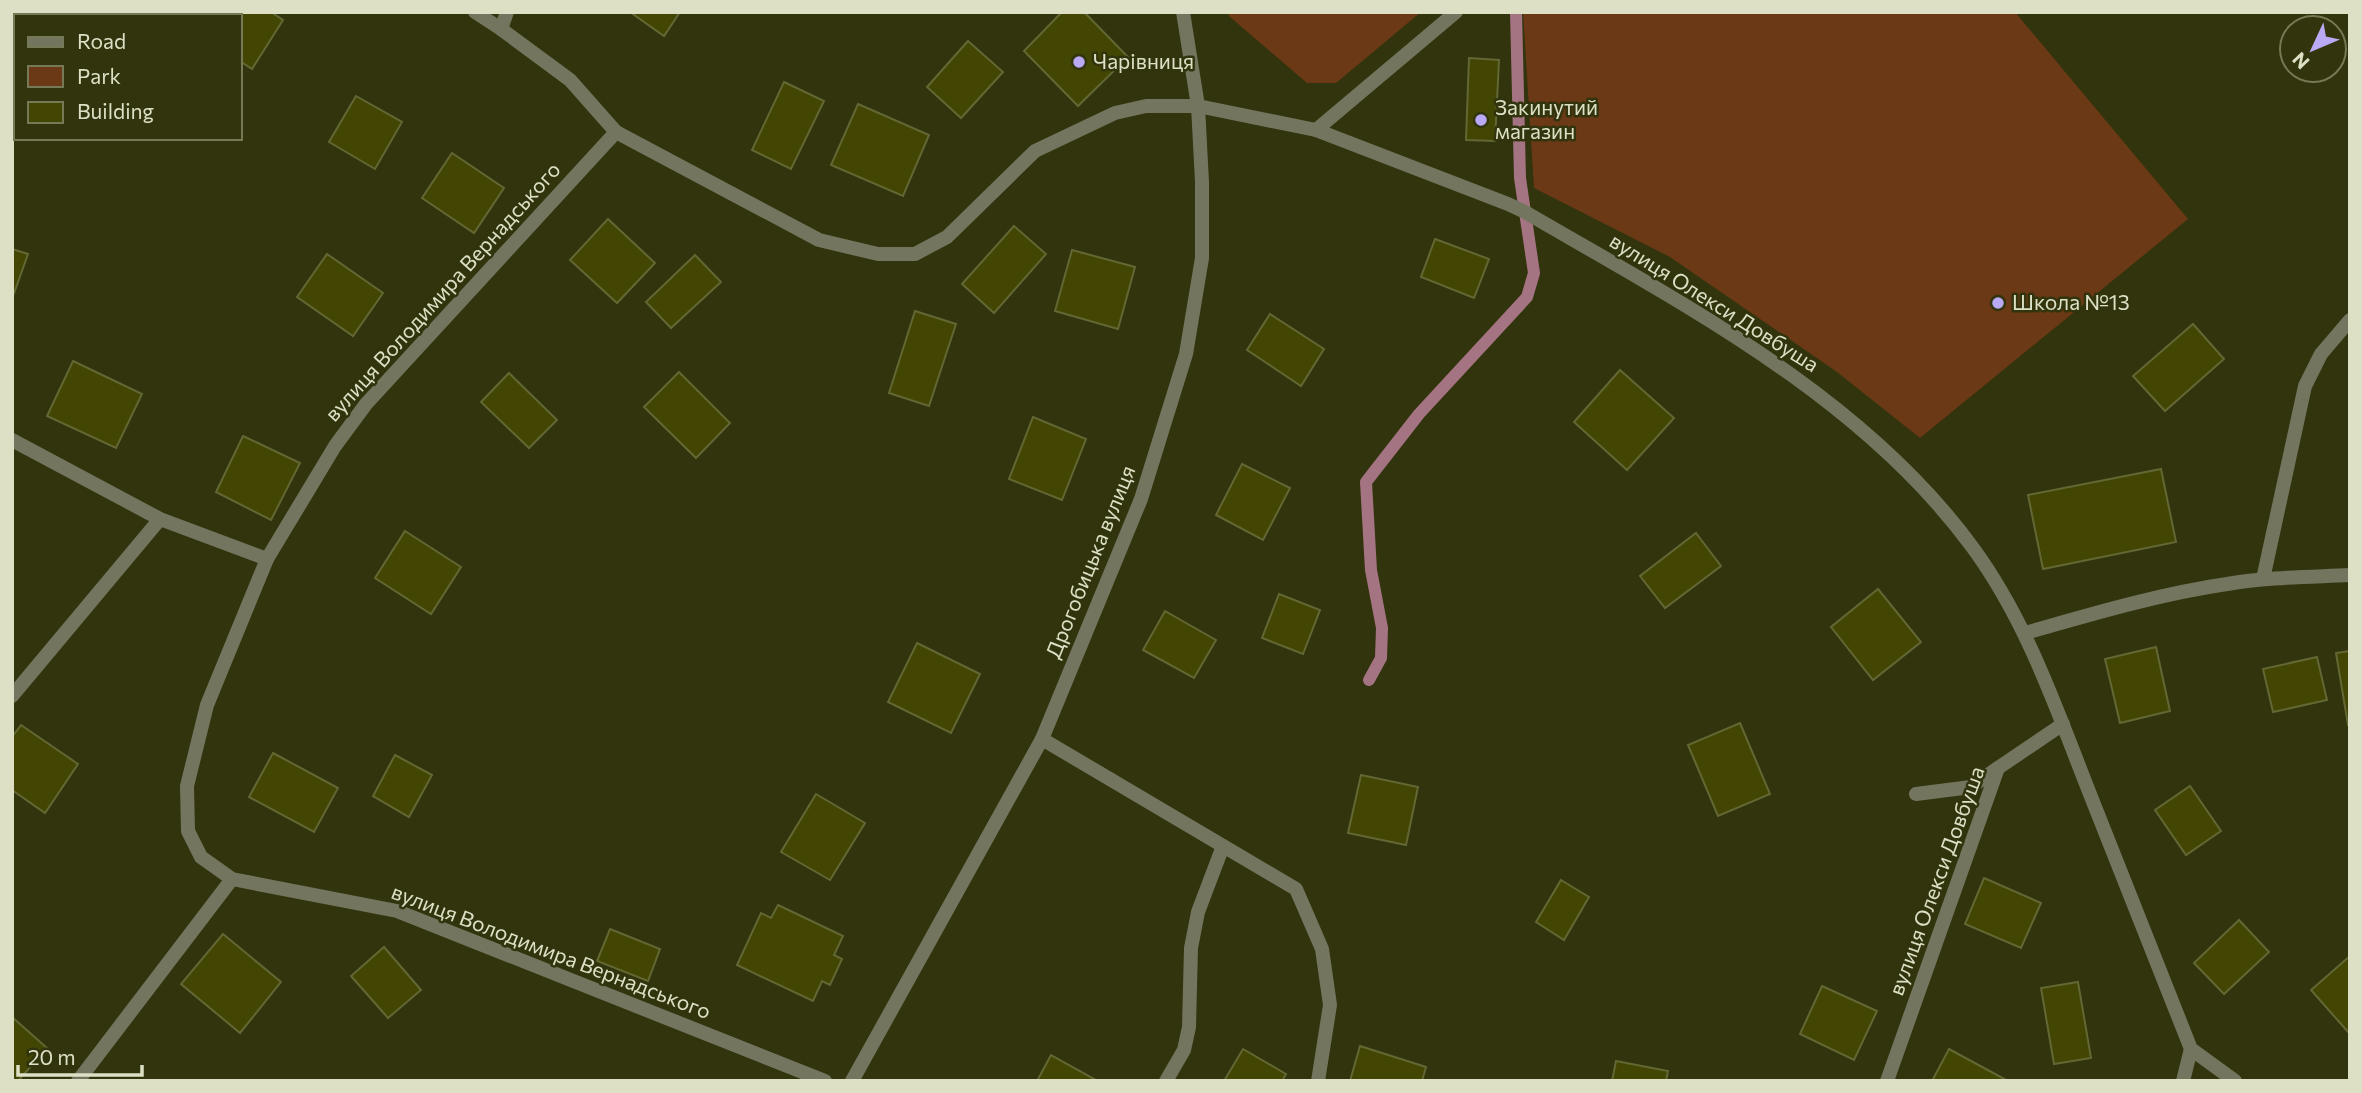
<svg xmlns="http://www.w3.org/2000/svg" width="2362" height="1093" viewBox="0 0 2362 1093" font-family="Commissioner,sans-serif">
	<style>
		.green { fill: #6b3915 }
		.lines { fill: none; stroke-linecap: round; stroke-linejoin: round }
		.stream { stroke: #a57482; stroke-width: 12 }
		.building { fill: #424602; stroke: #636734; stroke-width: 2 }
		.service { stroke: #73755f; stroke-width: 14 }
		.minor { stroke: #73755f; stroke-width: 14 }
		.tertiary { stroke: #73755f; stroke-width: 14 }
		.poi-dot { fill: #baaaf6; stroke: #31340c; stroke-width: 2.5 }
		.labels { text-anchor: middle; stroke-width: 5; stroke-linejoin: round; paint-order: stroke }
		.poi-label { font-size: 21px; fill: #dde0c5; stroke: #31340c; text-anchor: start }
		.street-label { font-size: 21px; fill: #dde0c5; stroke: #31340c }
	</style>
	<rect width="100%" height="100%" fill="#31340c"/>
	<!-- green -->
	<g class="green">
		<polygon points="1228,12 1421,12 1336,83 1307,83 1229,16"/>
		<polygon points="1523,12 2015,12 2188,219 1920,438 1837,372 1670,257 1534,188"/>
	</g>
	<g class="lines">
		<!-- stream -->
		<polyline class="stream" points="1369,680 1381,658 1382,628 1371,570 1366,482 1419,414 1527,297 1534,273 1520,178 1516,12"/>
	</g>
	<!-- building -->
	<g class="building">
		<polygon points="86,12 147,12 152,16 83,16"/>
		<polygon points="217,12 271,12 283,20 252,69 240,61 240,16 215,16"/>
		<polygon points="630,12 680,12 664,36"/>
		<polygon points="1062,12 1084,12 1128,57 1078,106 1024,51"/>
		<polygon points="968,41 1003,72 961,118 927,87"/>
		<polygon points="1469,58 1499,60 1495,141 1466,140"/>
		<polygon points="784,82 824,101 791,169 752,150"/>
		<polygon points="356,96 402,122 375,169 329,142"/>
		<polygon points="858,104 929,135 903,196 831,165"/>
		<polygon points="452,153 504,188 474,233 422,198"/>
		<polygon points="608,219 655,263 617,303 570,260"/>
		<polygon points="1014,226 1046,254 994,313 962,284"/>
		<polygon points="1435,239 1489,259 1474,298 1421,277"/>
		<polygon points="12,249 28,254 12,299"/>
		<polygon points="1072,250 1135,267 1118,329 1055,311"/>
		<polygon points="327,254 383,293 353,336 297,297"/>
		<polygon points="695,255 721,282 671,328 646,302"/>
		<polygon points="915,311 956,324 929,406 889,393"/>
		<polygon points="1270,314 1324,349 1301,386 1247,350"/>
		<polygon points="2193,324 2224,359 2165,411 2133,376"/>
		<polygon points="73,361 142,394 116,448 47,416"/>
		<polygon points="1620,370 1674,418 1627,470 1574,422"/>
		<polygon points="679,372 730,423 696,458 644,407"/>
		<polygon points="509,373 557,420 529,448 481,402"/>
		<polygon points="1033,417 1086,439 1062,500 1009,479"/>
		<polygon points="243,436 300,463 271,520 216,492"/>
		<polygon points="1242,464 1290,488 1263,540 1216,515"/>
		<polygon points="2161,469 2176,542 2043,569 2028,495"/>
		<polygon points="405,531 461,567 431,614 375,578"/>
		<polygon points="1696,533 1721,566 1665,608 1640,576"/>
		<polygon points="1878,589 1921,642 1873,680 1831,627"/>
		<polygon points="1279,594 1320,610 1303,654 1262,638"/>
		<polygon points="1165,611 1216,640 1194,678 1143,650"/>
		<polygon points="917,643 980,674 951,733 888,702"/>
		<polygon points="2156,647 2170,711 2120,723 2105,659"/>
		<polygon points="2350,651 2350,725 2348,725 2336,653"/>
		<polygon points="2317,657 2327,700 2273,712 2263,669"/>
		<polygon points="1740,723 1770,794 1718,816 1688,745"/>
		<polygon points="21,725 78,764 45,813 12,790 12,737"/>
		<polygon points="273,753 338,788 314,832 249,797"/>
		<polygon points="395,755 432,775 409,817 373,796"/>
		<polygon points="1361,775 1418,787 1406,845 1348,833"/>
		<polygon points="2190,786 2221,831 2186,855 2155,810"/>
		<polygon points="816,794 865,823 830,880 781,852"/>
		<polygon points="1984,878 2041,903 2021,948 1965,924"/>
		<polygon points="1561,880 1589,897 1564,940 1536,922"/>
		<polygon points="778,905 843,936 834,955 842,959 830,985 822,981 813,1001 737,965 761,913 771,918"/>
		<polygon points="2239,920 2269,952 2224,994 2194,963"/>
		<polygon points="610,929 660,949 648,981 597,961"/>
		<polygon points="223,934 281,982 240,1033 181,984"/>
		<polygon points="384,947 421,990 388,1018 351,976"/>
		<polygon points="2350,956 2350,1032 2349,1033 2311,990"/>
		<polygon points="2078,982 2091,1058 2054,1064 2041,988"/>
		<polygon points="1822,986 1877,1011 1854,1060 1800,1034"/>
		<polygon points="12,1017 47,1048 18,1081 12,1081"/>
		<polygon points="1360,1046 1426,1067 1422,1081 1350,1081"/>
		<polygon points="1243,1049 1286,1074 1282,1081 1224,1081"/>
		<polygon points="1949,1049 2008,1081 1932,1081"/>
		<polygon points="1051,1055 1098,1081 1037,1081"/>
		<polygon points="1616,1061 1668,1071 1666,1081 1612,1081"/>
	</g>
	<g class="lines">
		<!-- service -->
		<g class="service">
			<polyline points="501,29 507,12"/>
			<polyline points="2263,579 2305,386 2321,354 2350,320"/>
			<polyline points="12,696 160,519"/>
			<polyline points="1042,739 1296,889 1322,949 1330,1005 1318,1081"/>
			<polyline points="1916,794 1971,787 1998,768"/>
			<polyline points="78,1081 232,879"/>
			<polyline points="1166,1081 1184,1050 1189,1027 1191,948 1198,912 1223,846"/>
			<polyline points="1887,1081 1998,768 2063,724"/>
		</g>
		<!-- minor -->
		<g class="minor">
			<path d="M 475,12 L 501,29 L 570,80 L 616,132 L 819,240 L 878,254 L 915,254 L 947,237 L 1035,151 L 1115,113 L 1146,106 L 1198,106 L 1316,130 L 1508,204 L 1525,212 C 1683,304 1863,397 1973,548 C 2025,619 2054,702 2086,784 C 2121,872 2156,960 2191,1049 L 2235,1081"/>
			<polyline points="1316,130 1456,12"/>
			<polyline points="616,132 366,404 335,446 267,559 207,705 187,786 188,831 201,857 232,879 397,911 825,1081"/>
			<polyline points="12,440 160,519 267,559"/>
			<path d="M 2025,633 C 2092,614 2159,594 2227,584 C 2268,577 2309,577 2350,575"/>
			<polyline points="2183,1081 2191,1049"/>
		</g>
		<!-- tertiary -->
		<polyline class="tertiary" points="852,1081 1042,739 1141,499 1186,354 1202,258 1202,182 1198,106 1183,12"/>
	</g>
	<!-- markers -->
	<g class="poi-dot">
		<circle cx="1079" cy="62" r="7"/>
		<circle cx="1481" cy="120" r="7"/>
		<circle cx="1998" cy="303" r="7"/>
	</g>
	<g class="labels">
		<!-- poi labels -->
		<g class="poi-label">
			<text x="1093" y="69">Чарівниця</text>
			<text x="1495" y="115">Закинутий<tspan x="1495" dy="24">магазин</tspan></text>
			<text x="2012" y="310">Школа №13</text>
		</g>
		<!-- street labels -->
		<g class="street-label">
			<text transform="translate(443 292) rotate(-48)" y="7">вулиця Володимира Вернадського</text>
			<text transform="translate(1714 303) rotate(32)" y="7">вулиця Олекси Довбуша</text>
			<text transform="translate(1091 562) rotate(-68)" y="7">Дрогобицька вулиця</text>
			<text transform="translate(1937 881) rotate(-70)" y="7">вулиця Олекси Довбуша</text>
			<text transform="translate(551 952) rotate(21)" y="7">вулиця Володимира Вернадського</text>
		</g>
	</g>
	<!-- border -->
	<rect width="2362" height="1093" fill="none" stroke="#dde0c5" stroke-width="28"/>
	<!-- legend -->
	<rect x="14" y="14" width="228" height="126" fill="#31340c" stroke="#767956" stroke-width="2"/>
	<rect x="28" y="37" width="35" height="10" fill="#73755f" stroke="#767956" stroke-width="2"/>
	<text x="77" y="49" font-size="21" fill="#dde0c5">Road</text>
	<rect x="28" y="66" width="35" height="21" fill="#6b3915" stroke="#767956" stroke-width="2"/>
	<text x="77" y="84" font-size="21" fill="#dde0c5">Park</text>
	<rect x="28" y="102" width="35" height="21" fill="#424602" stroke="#767956" stroke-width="2"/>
	<text x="77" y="119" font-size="21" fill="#dde0c5">Building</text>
	<!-- north arrow -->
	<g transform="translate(2313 49) rotate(226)"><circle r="33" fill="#31340c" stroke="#767956" stroke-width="2"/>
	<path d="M0-5L12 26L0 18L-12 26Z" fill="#baaaf6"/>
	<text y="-10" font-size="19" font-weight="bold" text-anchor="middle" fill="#dde0c5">N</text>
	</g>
	<!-- scale -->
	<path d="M18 1065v10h124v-10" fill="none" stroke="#dde0c5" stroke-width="3.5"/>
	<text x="28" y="1065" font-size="21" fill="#dde0c5" stroke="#31340c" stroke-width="5" paint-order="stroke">20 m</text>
</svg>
